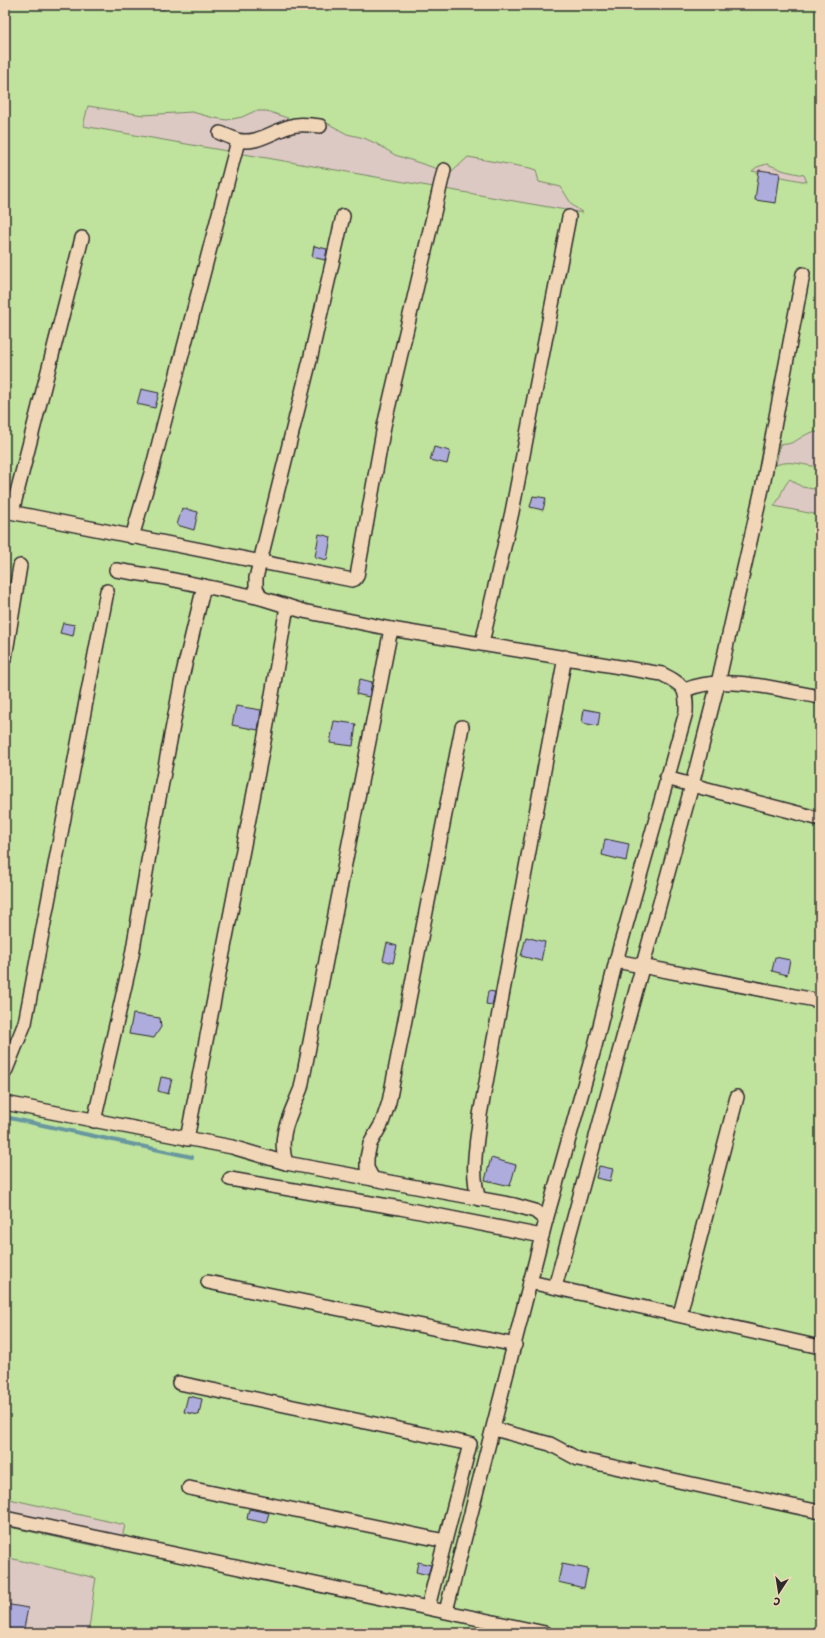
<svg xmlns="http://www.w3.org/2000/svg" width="825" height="1638" viewBox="0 0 825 1638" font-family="'Shantell Sans',sans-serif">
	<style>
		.green { fill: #bfe29c; stroke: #758664; fill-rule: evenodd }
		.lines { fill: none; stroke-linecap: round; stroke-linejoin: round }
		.stream { stroke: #67979f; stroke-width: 4 }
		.building { fill: #aeacdd; stroke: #2b2b2b }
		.minor-casing { stroke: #2b2b2b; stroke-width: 16 }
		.minor { stroke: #f1d6b8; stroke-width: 13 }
	</style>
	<rect width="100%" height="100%" fill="#ddc9c3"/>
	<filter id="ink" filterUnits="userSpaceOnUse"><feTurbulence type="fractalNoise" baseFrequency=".025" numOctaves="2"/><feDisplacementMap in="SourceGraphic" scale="8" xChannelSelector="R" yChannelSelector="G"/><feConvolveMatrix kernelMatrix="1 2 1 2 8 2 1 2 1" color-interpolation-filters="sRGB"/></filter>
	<g filter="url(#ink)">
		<!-- green -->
		<path class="green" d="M 5,5 L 146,5 L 164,10 L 170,5 L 820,5 L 820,433 C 805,428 797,447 780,444 L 776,465 C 790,459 805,466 820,467 L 820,490 L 802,487 L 790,479 C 782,487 781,498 774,506 L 819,515 L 820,514 L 820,1633 L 88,1633 C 92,1614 92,1597 96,1578 L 5,1557 L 5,1526 L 119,1551 L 125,1525 L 5,1498 ZM 88,106 L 143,115 L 192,112 L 214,118 L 227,120 L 242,117 L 255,111 L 267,111 L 296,121 L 316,121 L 329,124 L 347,134 L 364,138 L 377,144 L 395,155 L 438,169 L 452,172 L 468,157 L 530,168 L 536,170 L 539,182 L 561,187 L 572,205 L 583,213 L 83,126 ZM 767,164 L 785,171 L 804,175 L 807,182 L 752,171 L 757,167 Z"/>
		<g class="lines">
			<!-- stream -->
			<polyline class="stream" points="5,1117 192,1157"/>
		</g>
		<!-- building -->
		<g class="building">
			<polygon points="759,170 780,173 776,203 755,200"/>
			<polygon points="314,246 327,249 325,260 312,257"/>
			<polygon points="141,389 159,393 155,408 137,404"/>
			<polygon points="434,447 450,451 447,464 430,460"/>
			<polygon points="533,496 546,498 543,510 530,507"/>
			<polygon points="182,508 198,512 194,530 177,525"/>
			<polygon points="319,534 331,537 327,560 315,557"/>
			<polygon points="63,623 75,625 73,636 60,633"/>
			<polygon points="360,679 372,682 369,697 356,694"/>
			<polygon points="236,706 261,710 258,730 232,725"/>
			<polygon points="584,709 600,712 598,726 582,723"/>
			<polygon points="334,721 356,724 353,746 330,743"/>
			<polygon points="605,839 629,844 626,861 602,855"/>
			<polygon points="526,937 545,942 541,961 521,956"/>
			<polygon points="387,943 397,946 393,963 383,960"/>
			<polygon points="775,957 790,960 787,975 772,971"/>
			<polygon points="488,991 495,992 492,1005 486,1004"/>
			<polygon points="133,1014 160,1018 161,1027 154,1038 129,1034"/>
			<polygon points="161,1077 172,1079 168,1094 158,1091"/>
			<polygon points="491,1158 516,1165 510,1186 485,1180"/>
			<polygon points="599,1166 613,1169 610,1181 596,1178"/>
			<polygon points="188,1396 202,1399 199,1415 184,1412"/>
			<polygon points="249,1509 269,1513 266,1523 247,1519"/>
			<polygon points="418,1562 431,1565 428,1575 416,1572"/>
			<polygon points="562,1564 588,1569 584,1588 558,1582"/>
			<polygon points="5,1604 28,1608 23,1633 5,1629"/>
		</g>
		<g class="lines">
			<!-- minor casing -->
			<g class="minor-casing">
				<g id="minor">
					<path d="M 220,133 C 226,135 232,138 237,140 C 255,145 272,132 288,127 C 298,123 309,125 320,126"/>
					<polyline points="5,511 352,580 355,579 357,576 384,426 444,170"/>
					<polyline points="12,512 82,238"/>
					<polyline points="132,537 151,473 238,141"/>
					<path d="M 116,570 L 160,577 L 261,598 L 303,611 L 391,629 L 662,674 C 683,685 687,687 686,712 L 616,961 L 595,1046 L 546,1220 L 446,1611"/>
					<polyline points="261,598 256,588 256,578 310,360 343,216"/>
					<polyline points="482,643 512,512 569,217"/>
					<polyline points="5,658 20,566"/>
					<path d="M 685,690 C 724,673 779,690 820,697"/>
					<polyline points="666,778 820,819"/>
					<polyline points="616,961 820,1001"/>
					<polyline points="5,1072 25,1023 107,591"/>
					<polyline points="5,1103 232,1147 286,1163 514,1205 535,1211 546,1220"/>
					<polyline points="94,1121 132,955 156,814 183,673 204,586"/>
					<polyline points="187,1139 265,736 287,606"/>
					<path d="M 286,1163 C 277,1135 291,1114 301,1088 L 391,629"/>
					<polyline points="230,1179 400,1208 542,1236"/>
					<polyline points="373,1179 367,1168 367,1158 370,1144 382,1123 389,1102 462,727"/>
					<path d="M 479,1199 C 470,1172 477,1142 480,1115 L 565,657"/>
					<polyline points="208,1282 515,1345"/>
					<polyline points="530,1282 820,1347"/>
					<polyline points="555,1287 692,785 718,683 764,480 803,274"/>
					<polyline points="680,1314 737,1097"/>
					<polyline points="179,1383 470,1444 428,1607"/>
					<polyline points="494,1429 550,1444 578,1459 820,1512"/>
					<polyline points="189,1488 445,1541"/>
					<polyline points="5,1518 545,1633"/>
				</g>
			</g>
			<!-- minor -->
			<use href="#minor" class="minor"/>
		</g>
	</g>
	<!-- margin -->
	<rect width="825" height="1638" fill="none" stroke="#f1d6b8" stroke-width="20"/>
	<rect x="10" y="10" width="805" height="1618" fill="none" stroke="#2b2b2b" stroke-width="1.5" filter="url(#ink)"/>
	<!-- north arrow -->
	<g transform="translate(779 1592) rotate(192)" stroke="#f1d6b8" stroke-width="3" paint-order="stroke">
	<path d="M0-3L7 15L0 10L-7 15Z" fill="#2b2b2b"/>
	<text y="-6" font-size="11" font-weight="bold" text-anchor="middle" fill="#2b2b2b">С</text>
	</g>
</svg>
